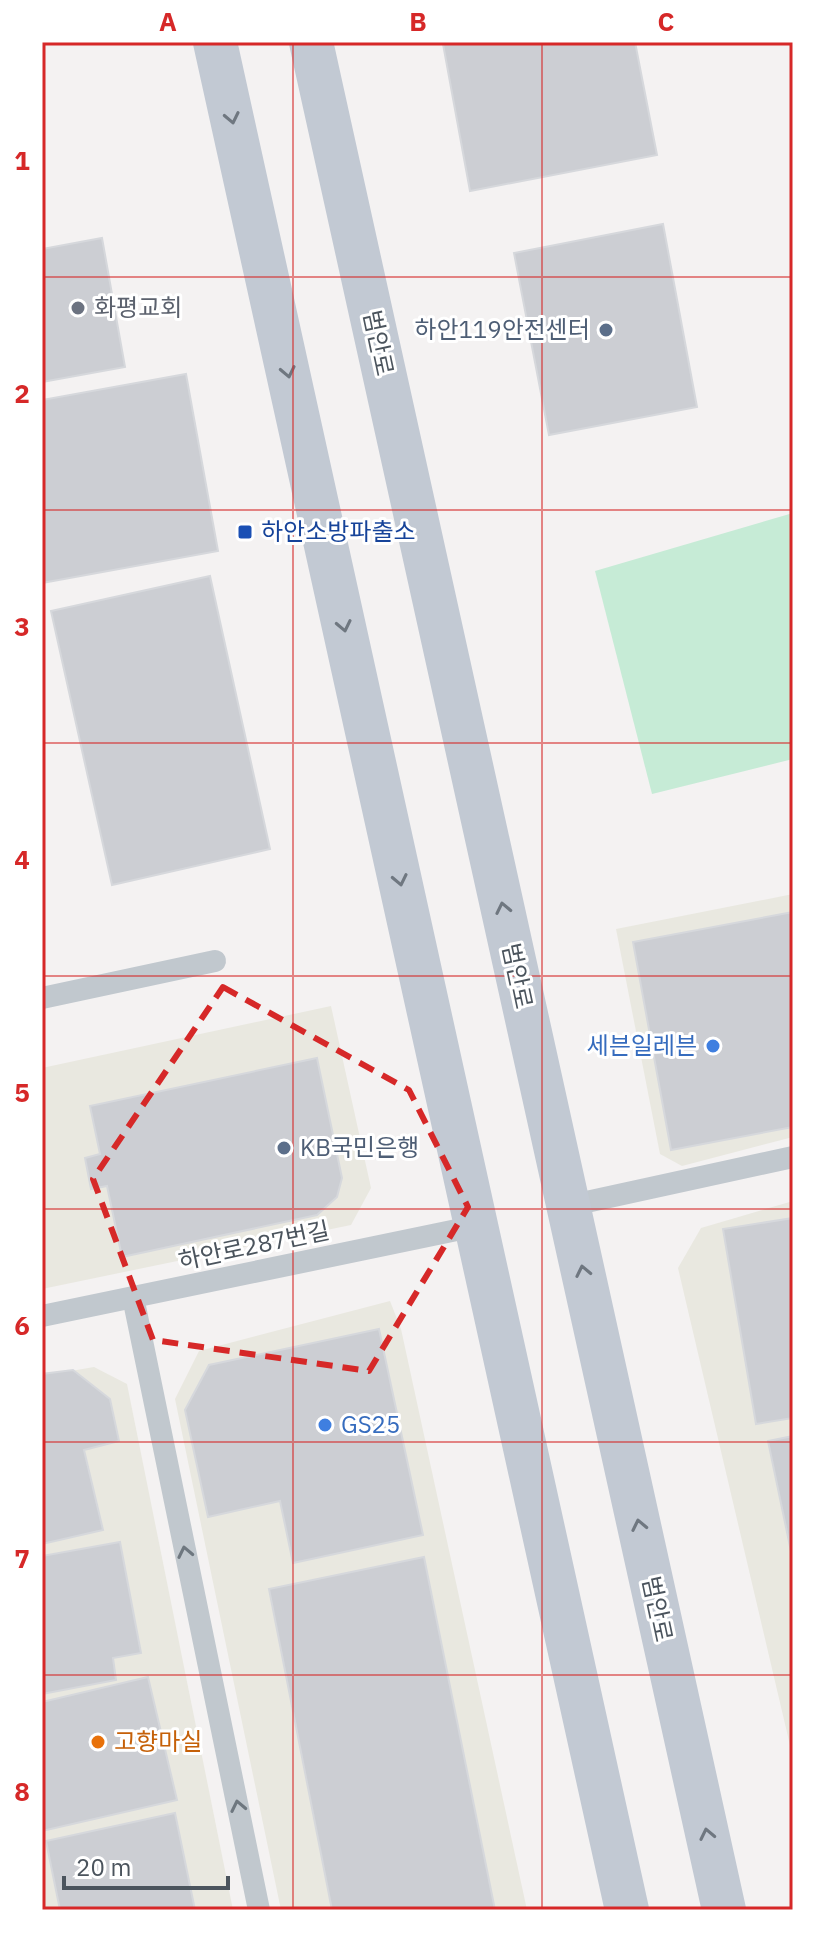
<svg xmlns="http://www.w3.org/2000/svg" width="835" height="1952" viewBox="0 0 835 1952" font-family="'IBM Plex Sans','Noto Sans KR',sans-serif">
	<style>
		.commercial { fill: #e9e8e0 }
		.green { fill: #c6ebd6 }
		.building { fill: #ccced3; stroke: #d6d8dc; stroke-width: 2 }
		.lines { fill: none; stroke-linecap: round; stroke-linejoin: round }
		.lane { stroke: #c1c8ce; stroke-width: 22 }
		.secondary { stroke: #c2c9d3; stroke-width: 44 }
		.oneway { stroke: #6f7780 }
		.oneway2 { stroke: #6e777f }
		.marked { fill: none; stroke: #d62828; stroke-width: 6; stroke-dasharray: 16 10; stroke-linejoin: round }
		.grid { fill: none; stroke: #d62828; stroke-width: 2; stroke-opacity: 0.55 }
		.worship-dot { fill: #6b7280; stroke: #fff; stroke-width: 3 }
		.service-dot { fill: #5c6f8a; stroke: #fff; stroke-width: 3 }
		.transit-dot { fill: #1a4fb4; stroke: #fff; stroke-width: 3 }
		.shop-dot { fill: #3f7fe0; stroke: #fff; stroke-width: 3 }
		.food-dot { fill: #e8710a; stroke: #fff; stroke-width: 3 }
		.labels { text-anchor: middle; stroke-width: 6; stroke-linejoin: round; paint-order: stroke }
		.worship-label { font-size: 24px; fill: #5b616d; stroke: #fff; text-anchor: start }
		.service-label { font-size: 24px; fill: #4e5e75; stroke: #fff; text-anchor: end }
		.street-label { font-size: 24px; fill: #4b545d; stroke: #fff }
		.transit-label { font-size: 24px; fill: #164399; stroke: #fff; text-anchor: start }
		.shop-label { font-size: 24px; fill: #366cbe; stroke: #fff; text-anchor: end }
		.food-label { font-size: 24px; fill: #c56008; stroke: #fff; text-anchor: start }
		.neatline { fill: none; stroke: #d62828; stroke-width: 3 }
		.grid-label { font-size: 26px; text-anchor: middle; font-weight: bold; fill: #d62828 }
	</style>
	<rect width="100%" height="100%" fill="#f4f2f2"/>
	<!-- commercial -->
	<g class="commercial">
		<polygon points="793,894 793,1137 682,1166 660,1154 616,929"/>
		<polygon points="331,1006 371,1188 351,1225 42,1289 42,1068"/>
		<polygon points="793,1201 793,1758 678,1268 701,1228"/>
		<polygon points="390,1301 401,1329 527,1910 281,1910 175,1399 199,1351"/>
		<polygon points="94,1367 127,1384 233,1910 44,1910 42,1899 42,1376"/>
	</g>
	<!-- green -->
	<polygon class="green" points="793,513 793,759 652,794 595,571"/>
	<!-- building -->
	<g class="building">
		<polygon points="451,42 635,42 657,155 470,191 443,44"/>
		<polygon points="663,224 697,407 549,435 514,253"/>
		<polygon points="102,238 125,367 42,382 42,249"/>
		<polygon points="186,374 218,551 42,583 42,400"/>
		<polygon points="210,576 270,849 112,885 51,611"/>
		<polygon points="793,912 793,1127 671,1150 633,942"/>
		<polygon points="317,1058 342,1178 337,1197 317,1215 122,1257 107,1186 91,1189 85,1158 100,1154 90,1106"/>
		<polygon points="793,1218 793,1418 756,1424 723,1229"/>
		<polygon points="379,1329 423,1535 293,1563 280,1501 208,1517 185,1410 209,1365"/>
		<polygon points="73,1370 110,1399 119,1441 84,1450 103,1530 42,1544 42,1374"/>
		<polygon points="793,1436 793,1561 768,1441"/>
		<polygon points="120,1542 141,1653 113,1658 116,1680 42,1694 42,1556"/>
		<polygon points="424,1557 495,1910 332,1910 269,1589"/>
		<polygon points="148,1677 177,1800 42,1831 42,1702"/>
		<polygon points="175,1813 195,1910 60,1910 46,1841"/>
	</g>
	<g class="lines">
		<!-- lane -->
		<g class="lane">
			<polyline points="42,998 215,961"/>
			<polyline points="568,1206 793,1157"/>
			<polyline points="133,1297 259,1910"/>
			<polyline points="42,1316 476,1226"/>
		</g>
		<!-- secondary -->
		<g class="secondary">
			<polyline points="215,42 627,1910"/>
			<polyline points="311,42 724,1910"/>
		</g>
	</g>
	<!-- one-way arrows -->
	<defs><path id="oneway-chevron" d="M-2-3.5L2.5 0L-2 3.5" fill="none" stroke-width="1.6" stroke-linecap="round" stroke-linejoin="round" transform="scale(2)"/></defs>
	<g class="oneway">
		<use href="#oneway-chevron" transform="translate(232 118) rotate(78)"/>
		<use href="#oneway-chevron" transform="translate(288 372) rotate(78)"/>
		<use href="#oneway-chevron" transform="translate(344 626) rotate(78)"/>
		<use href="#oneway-chevron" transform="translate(400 880) rotate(78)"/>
		<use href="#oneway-chevron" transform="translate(503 908) rotate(-102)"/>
		<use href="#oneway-chevron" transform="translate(583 1271) rotate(-102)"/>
		<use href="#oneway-chevron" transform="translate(639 1525) rotate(-102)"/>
		<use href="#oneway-chevron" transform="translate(707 1834) rotate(-102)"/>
	</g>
	<g class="oneway2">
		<use href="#oneway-chevron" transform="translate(185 1552) rotate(-102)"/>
		<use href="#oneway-chevron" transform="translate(238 1806) rotate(-102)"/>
	</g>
	<!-- marked area -->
	<path class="marked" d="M 223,987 L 409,1090 L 468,1207 L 369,1371 L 153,1340 L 93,1179 Z"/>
	<!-- grid -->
	<path class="grid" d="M 293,42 L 293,1910M 542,42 L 542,1910M 42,277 L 793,277M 42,510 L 793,510M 42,743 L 793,743M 42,976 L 793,976M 42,1209 L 793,1209M 42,1442 L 793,1442M 42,1675 L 793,1675"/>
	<!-- markers -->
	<circle class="worship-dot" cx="78" cy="308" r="8"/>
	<g class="service-dot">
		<circle cx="606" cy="330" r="8"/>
		<circle cx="284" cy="1148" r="8"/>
	</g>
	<rect class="transit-dot" x="237" y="524" width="16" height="16" rx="4"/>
	<g class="shop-dot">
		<circle cx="713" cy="1046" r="8"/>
		<circle cx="325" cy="1425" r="8"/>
	</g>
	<circle class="food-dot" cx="98" cy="1742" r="8"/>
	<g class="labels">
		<!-- worship labels -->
		<g class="worship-label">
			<text x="94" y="316">화평교회</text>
		</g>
		<!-- service labels -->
		<g class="service-label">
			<text x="590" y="338">하안119안전센터</text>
			<text x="300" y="1156" text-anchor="start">KB국민은행</text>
		</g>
		<!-- street labels -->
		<g class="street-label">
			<text transform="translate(378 343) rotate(78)" y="8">범안로</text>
			<text transform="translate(517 976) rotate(78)" y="8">범안로</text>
			<text transform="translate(254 1246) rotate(-12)" y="8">하안로287번길</text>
			<text transform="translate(657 1609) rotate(78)" y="8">범안로</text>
		</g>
		<!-- transit labels -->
		<g class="transit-label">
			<text x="261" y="540">하안소방파출소</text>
		</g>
		<!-- shop labels -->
		<g class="shop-label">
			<text x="697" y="1054">세븐일레븐</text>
			<text x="341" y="1433" text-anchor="start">GS25</text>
		</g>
		<!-- food labels -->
		<g class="food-label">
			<text x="114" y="1750">고향마실</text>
		</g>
	</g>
	<!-- border -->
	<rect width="835" height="1952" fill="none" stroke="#ffffff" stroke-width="88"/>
	<!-- scale -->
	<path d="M64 1876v12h164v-12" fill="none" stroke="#4b545d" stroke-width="4"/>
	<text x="76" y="1876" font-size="24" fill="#4b545d" stroke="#ffffff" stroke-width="6" paint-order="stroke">20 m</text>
	<rect x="44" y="44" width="747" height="1864" class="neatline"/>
	<g class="grid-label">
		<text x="168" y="31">A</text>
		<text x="418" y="31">B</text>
		<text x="666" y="31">C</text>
		<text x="22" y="170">1</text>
		<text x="22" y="403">2</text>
		<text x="22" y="636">3</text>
		<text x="22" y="869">4</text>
		<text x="22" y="1102">5</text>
		<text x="22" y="1335">6</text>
		<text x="22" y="1568">7</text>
		<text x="22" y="1801">8</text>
	</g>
</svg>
